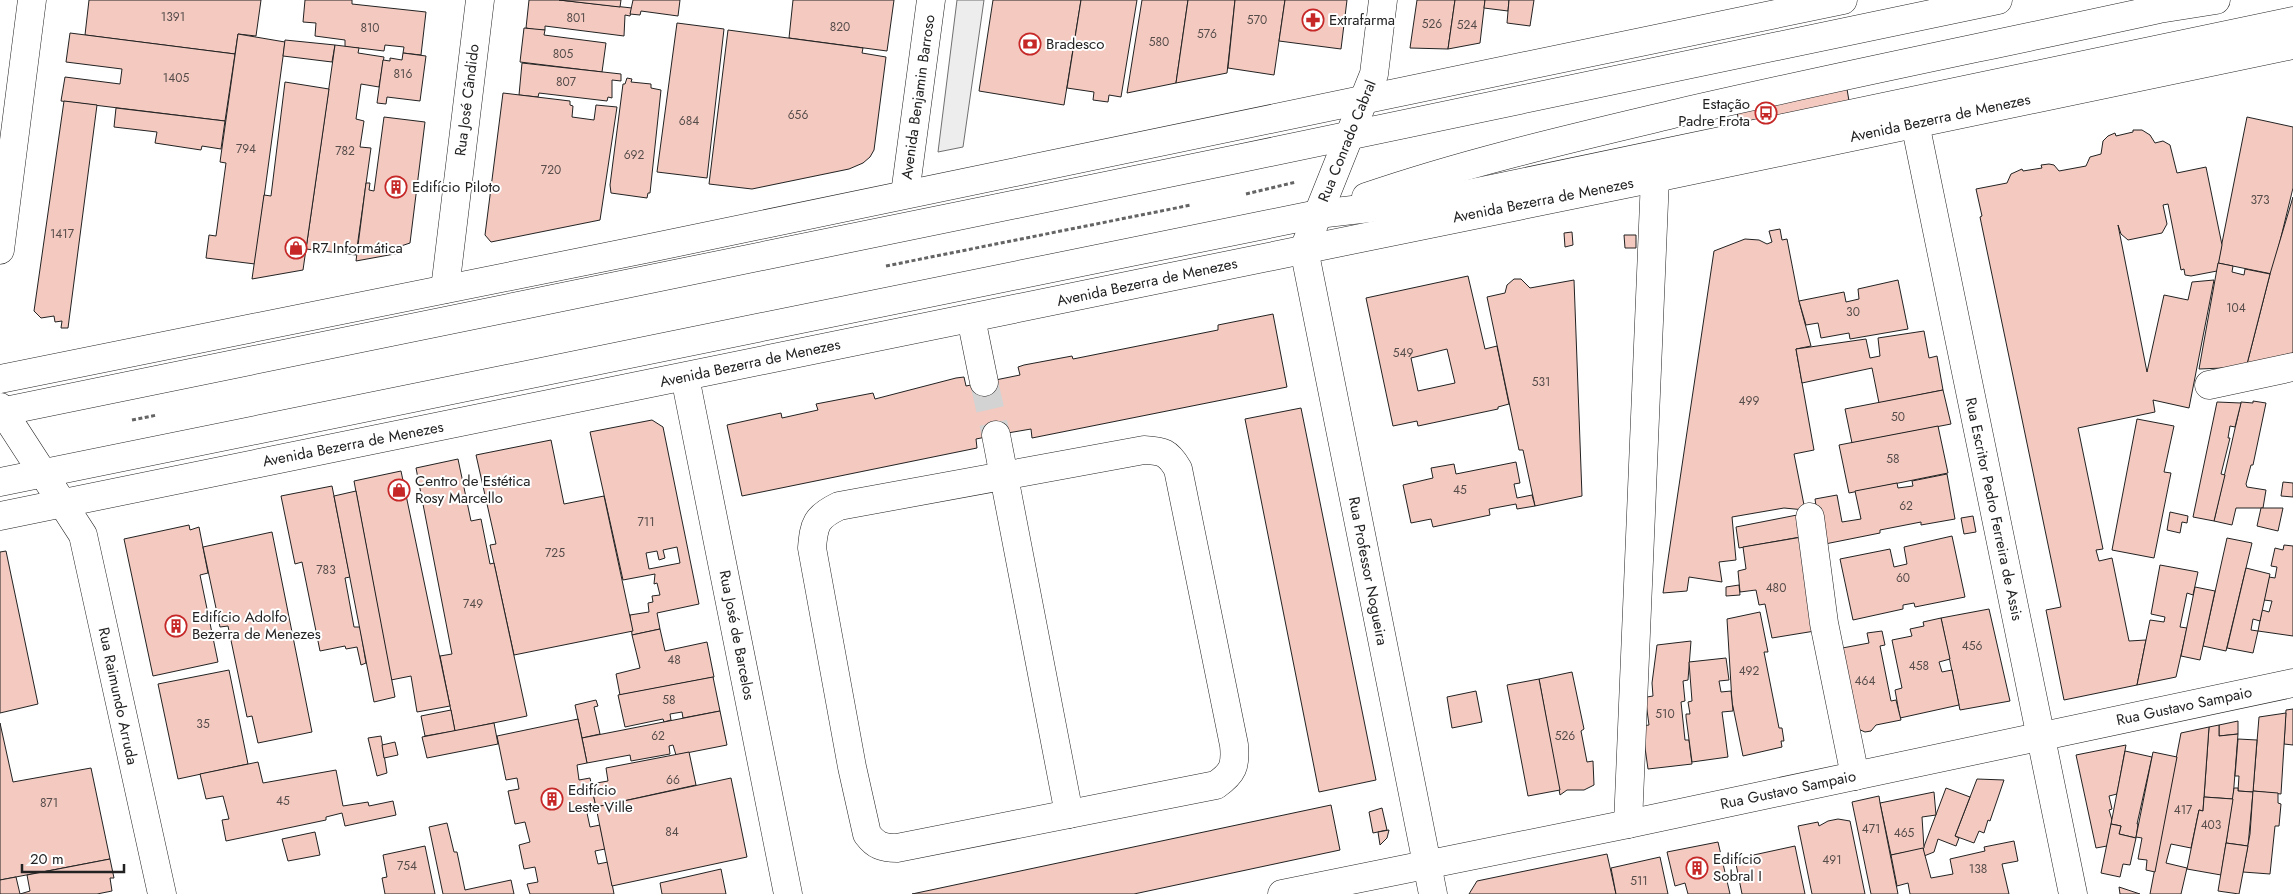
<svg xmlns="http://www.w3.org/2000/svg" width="2293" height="894" viewBox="0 0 2293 894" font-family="Jost,sans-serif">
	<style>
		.parking { fill: #ededed; stroke: #6f6f6f }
		.building { fill: #f3c9c0; stroke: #222; fill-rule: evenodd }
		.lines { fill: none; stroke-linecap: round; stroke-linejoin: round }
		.minor-tunnel { stroke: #d3d3d3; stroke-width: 28; stroke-dasharray: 28 14; stroke-linecap: butt }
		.minor-casing { stroke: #222; stroke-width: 29 }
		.major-casing { stroke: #222; stroke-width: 29 }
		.path { stroke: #646464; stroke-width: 3; stroke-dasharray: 4 2.5; stroke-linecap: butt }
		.minor { stroke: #fff; stroke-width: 28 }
		.major { stroke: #fff; stroke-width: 28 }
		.labels { text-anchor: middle; stroke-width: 4; stroke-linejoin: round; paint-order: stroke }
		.number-label { font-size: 12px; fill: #564c4a }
		.poi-label { font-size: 15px; fill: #222; stroke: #fff; text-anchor: start }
		.street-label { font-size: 15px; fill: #222; stroke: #fff }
	</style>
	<rect width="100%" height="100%" fill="#fff"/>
	<!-- parking -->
	<polygon class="parking" points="957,0 984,0 963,147 938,152"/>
	<!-- building -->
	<g class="building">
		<polygon points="89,0 261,0 256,36 238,34 235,54 85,35"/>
		<polygon points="305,0 352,0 352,4 426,12 421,55 403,53 404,47 385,45 384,51 359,48 345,47 345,40 315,36 316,23 303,22"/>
		<polygon points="529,0 559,0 632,8 630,16 625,15 624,36 545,26 545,30 537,30 526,28"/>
		<polygon points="559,0 621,0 620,7"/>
		<polygon points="633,0 680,0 678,16 641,11 640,15 630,14"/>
		<polygon points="793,0 894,0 887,51 789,38"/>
		<polygon points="993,0 1081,0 1064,105 979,91"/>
		<polygon points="1081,0 1137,0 1121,97 1109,95 1108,102 1093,100 1094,92 1067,88"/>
		<polygon points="1142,0 1188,0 1176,83 1127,93"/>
		<polygon points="1188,0 1235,0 1227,73 1176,83"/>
		<polygon points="1235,0 1285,0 1274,75 1228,68"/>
		<polygon points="1285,0 1347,0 1341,49 1279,41"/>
		<polygon points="1417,0 1455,0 1448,49 1410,48"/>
		<polygon points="1455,0 1485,0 1480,43 1448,49"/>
		<polygon points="1485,0 1509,0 1508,11 1484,8"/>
		<polygon points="1509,0 1534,0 1530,26 1507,23"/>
		<polygon points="677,23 724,29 707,178 657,172"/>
		<polygon points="524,28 545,30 544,35 606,43 602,72 520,62"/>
		<polygon points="728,30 863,48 862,53 886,57 874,150 870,157 863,163 849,169 752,189 709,184"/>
		<polygon points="70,33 235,54 225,121 61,101 65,77 120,84 122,69 66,62"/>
		<polygon points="238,34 285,42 255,264 206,258 209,235 216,236 226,163 220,162"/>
		<polygon points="285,40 335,45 332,62 283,56"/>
		<polygon points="335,45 359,48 358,53 384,57 379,87 361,84 356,119 364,121 360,147 371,148 356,255 306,249"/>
		<polygon points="403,53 426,56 420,101 387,97 386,104 377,103 383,60 390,61 390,58 402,60"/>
		<polygon points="522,63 621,74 621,81 612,80 612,98 608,97 607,101 539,93 538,97 519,95"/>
		<polygon points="627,78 632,79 631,82 651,84 651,88 661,90 650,193 648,193 647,198 611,193 610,185 623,84 625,84"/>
		<polygon points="285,82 329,89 303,270 252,279 264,195 271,196"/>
		<polygon points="1846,83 1849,101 1739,123 1736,106"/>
		<polygon points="503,93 570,101 570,105 573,106 572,117 594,120 596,105 617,107 600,220 491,242 485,235"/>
		<polygon points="64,101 97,105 68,328 61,328 62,321 55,322 54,316 41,318 34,311"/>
		<polygon points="116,108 225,121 221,149 202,146 201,150 155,143 157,132 114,127"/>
		<polygon points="384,117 425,122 410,243 401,246 400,253 356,261 366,183 370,183 369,190 374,191"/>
		<polygon points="2247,117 2293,127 2293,188 2272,274 2218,263"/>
		<polygon points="2133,130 2142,130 2150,135 2155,143 2163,141 2170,145 2177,173 2206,167 2222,245 2217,271 2191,276 2185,275 2184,269 2181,270 2168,204 2163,205 2167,224 2162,233 2128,240 2121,234 2118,225 2147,372 2164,295 2188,300 2192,282 2214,280 2189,408 2153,400 2155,412 2078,428 2103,549 2096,550 2099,561 2112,558 2129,641 2146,640 2137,685 2064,700 2046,610 2061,607 1980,217 1982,216 1976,189 2007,183 2011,174 2022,169 2023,171 2042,168 2041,165 2049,164 2054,165 2059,171 2086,166 2090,157 2101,154 2103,141 2108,136 2115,133 2116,136 2133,132"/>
		<polygon points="2293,197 2293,353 2247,364 2270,274"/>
		<polygon points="1780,229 1782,240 1787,239 1799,301 1811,346 1796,349 1814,450 1794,454 1805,510 1784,508 1732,517 1736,560 1719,562 1722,582 1689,577 1687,591 1663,593 1714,251 1745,239 1759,240 1767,244 1772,242 1769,231"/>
		<polygon points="1572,232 1573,245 1565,247 1564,233"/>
		<polygon points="1624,235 1636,235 1636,248 1625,248"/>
		<polygon points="2218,263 2233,266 2232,272 2244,275 2245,269 2270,274 2247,364 2223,368 2199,369"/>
		<path d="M 1468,276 L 1485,349 L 1497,346 L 1509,404 L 1498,407 L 1498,409 L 1418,426 L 1417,421 L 1393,426 L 1366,298 ZM 1447,349 L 1455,383 L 1418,391 L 1411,358 Z"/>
		<polygon points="1514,279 1521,279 1530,288 1574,280 1582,496 1535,506 1523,450 1519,450 1487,297 1505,293 1507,285"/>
		<polygon points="1898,280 1908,329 1850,339 1849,333 1821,338 1818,323 1806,325 1799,301 1844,292 1846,302 1859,299 1858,289"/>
		<polygon points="1273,314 1287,387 1032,438 1031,429 996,435 976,439 977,448 742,496 727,425 781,413 782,418 818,410 816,404 873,393 875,399 956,378 964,377 966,386 1020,375 1018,367 1024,365 1072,356 1073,359 1218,330 1218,325"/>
		<polygon points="1924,331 1929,358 1937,356 1943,390 1879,403 1872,368 1802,383 1796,349 1866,339 1870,358 1880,356 1878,338"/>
		<polygon points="1943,390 1951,424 1852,443 1845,409"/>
		<polygon points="2253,401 2266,403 2253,465 2251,465 2246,484 2247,487 2266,490 2263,508 2236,508 2232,525 2214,521 2241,402 2253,403"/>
		<polygon points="2217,402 2241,403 2235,427 2230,426 2228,438 2230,438 2221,474 2225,475 2214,521 2193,517"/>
		<polygon points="1301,408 1376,780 1319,792 1245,419"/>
		<polygon points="2137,419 2174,426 2164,472 2171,473 2154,558 2112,550"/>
		<path d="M 652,420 L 663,427 L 699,604 L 657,613 L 660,629 L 632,635 L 630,615 L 649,612 L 648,603 L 653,602 L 652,596 L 660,595 L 657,583 L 654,584 L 655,574 L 623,580 L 590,432 ZM 677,547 L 680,563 L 649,569 L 646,553 L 657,551 L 659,560 L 665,558 L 663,550 Z"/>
		<polygon points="1938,426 1948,473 1849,493 1839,445"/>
		<polygon points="551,440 564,504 604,496 633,631 514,655 490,545 496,544 476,455"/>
		<polygon points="458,459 471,521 481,519 490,564 494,563 527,716 455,731 440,656 452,654 416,468"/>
		<polygon points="1516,462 1520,483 1514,484 1517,498 1532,495 1535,506 1517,509 1516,504 1489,509 1490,515 1433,527 1431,519 1411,523 1403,485 1433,478 1431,468 1454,464 1456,474"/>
		<polygon points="401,471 450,706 417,712 411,676 391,680 354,481"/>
		<polygon points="1947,474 1955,519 1921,525 1921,522 1880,530 1880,533 1825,544 1820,532 1815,499 1837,495 1842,522 1861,519 1855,491 1897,483 1898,488 1913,486 1912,481"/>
		<polygon points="2283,482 2293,483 2293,497 2281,496"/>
		<polygon points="332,486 350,577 345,578 354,627 360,627 366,663 361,665 357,647 346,649 345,646 320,651 302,562 295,564 281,496"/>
		<polygon points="356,491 395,697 374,702 334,496"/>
		<polygon points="2261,508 2283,508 2278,531 2257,526"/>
		<polygon points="2170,512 2188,516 2187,523 2182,522 2180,533 2167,530"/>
		<polygon points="1797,515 1806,536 1739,548 1736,527"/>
		<polygon points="1973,516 1976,532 1964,534 1961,518"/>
		<polygon points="189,525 190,530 199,527 208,573 200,575 218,662 153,676 124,539"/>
		<polygon points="272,532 312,732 258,743 252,716 247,717 228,626 220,627 203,547"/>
		<polygon points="1952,536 1965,597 1915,607 1914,603 1903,605 1903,609 1853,620 1840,559 1890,549 1894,567 1907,564 1904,547"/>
		<polygon points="1802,537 1821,630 1772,638 1765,604 1759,605 1756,590 1740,592 1738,571 1746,569 1743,547"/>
		<polygon points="2227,538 2252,543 2226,651 2203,646"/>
		<polygon points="2284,545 2293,546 2293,636 2258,631 2262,610 2269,612 2272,601 2264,600 2269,577 2275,578 2277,567 2271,566 2275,548 2283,550"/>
		<polygon points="6,551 38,704 0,713 0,552"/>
		<polygon points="2160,565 2198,572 2193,595 2187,593 2180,627 2187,628 2176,677 2137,685 2150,620 2164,622 2165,617 2151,614"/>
		<polygon points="2246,568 2270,574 2260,621 2253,619 2251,630 2258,631 2253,653 2227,648"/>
		<polygon points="1739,585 1740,595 1726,596 1726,587"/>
		<polygon points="2195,587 2215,591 2200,660 2181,656"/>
		<polygon points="1989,609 2010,701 1960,710 1941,618"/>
		<polygon points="1760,612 1768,652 1764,652 1779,728 1782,728 1784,741 1781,741 1782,747 1743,756 1732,702 1727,619"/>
		<polygon points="1941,618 1950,659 1939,662 1942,672 1952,670 1959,705 1900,718 1895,690 1902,688 1892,640 1912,636 1910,629 1924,626 1923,622"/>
		<polygon points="660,629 665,651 707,642 714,677 620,695 616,674 640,668 632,635"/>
		<polygon points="1882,631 1885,645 1880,646 1891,701 1896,700 1901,720 1876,725 1871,731 1865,732 1858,729 1837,649 1869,643 1867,633"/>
		<polygon points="1691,641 1688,680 1683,681 1685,701 1681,702 1685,740 1689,740 1692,764 1648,769 1642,726 1649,725 1646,703 1647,697 1653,696 1652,683 1657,645"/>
		<polygon points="1726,658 1729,680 1719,681 1721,692 1731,691 1733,711 1722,712 1728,757 1692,762 1686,717 1686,714 1690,714 1688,702 1692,701 1689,662"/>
		<polygon points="229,670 248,764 178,779 158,684"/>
		<polygon points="1572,672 1584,729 1581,731 1587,762 1593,761 1594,785 1584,790 1567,790 1560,795 1539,679"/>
		<polygon points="713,677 720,711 683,718 682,712 670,714 671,720 664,722 663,719 625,727 618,695"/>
		<polygon points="1539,679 1560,790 1528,796 1507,685"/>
		<polygon points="1476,691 1482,722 1452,728 1447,697"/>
		<polygon points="596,700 598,706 594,707 600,734 582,738 575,705"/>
		<polygon points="2293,709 2293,745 2284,744 2286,710"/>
		<polygon points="451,710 455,731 425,736 421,716"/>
		<polygon points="720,711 727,745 676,755 673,745 669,746 670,754 631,761 630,755 587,763 582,738"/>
		<polygon points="2286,713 2281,794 2253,791 2259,717"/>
		<polygon points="578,719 587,763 577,765 579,780 590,778 597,812 587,813 590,827 600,825 605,849 595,851 598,864 608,862 614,894 530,894 527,884 538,882 535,867 524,869 519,845 530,842 525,822 515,824 508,791 519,789 517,778 506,780 497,736"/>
		<polygon points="2238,721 2238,734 2219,736 2219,725"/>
		<polygon points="0,723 13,782 91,768 110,859 0,880"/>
		<polygon points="494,723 498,744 427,758 422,737"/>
		<polygon points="2219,725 2219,736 2238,734 2233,799 2204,797 2209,727"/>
		<polygon points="2209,727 2203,811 2199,810 2191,848 2171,844 2166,863 2187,868 2181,894 2150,894 2181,733"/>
		<polygon points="381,736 387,773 377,776 368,738"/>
		<polygon points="2238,739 2257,740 2253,792 2238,791 2239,776 2235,776"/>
		<polygon points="395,742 398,755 384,758 382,745"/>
		<polygon points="2126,745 2117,794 2109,796 2112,809 2109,810 2112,820 2107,846 2096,848 2076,755"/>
		<polygon points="2125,751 2152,757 2137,824 2138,824 2136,838 2119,834 2121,826 2111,824"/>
		<polygon points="689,752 696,785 596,807 591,784 608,781 606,768"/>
		<polygon points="2153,752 2177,757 2155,872 2146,870 2147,860 2138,859 2142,838 2136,837"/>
		<polygon points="258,762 263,783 336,770 343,806 368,802 369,806 393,801 396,815 345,826 342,813 326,817 326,820 226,841 222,820 229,819 223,796 206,799 200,774"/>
		<polygon points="731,778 747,857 612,886 596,807"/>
		<polygon points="1977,779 2004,780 1990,821 1988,820 1984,833 1979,831 1974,843 1955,836"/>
		<polygon points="1946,788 1970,797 1955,836 1959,838 1956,846 1938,839 1934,852 1924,856 1923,849"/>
		<polygon points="2234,788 2238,788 2238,791 2253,792 2248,846 2226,843"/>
		<polygon points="2253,791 2278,793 2278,803 2281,804 2279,826 2275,826 2270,874 2243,872 2250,834"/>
		<polygon points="1934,792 1936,815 1922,817 1924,848 1923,849 1891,855 1880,803"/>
		<polygon points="1879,796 1880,803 1898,894 1871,894 1852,802"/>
		<polygon points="2204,797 2233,799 2221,875 2187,869 2199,810 2203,811"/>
		<polygon points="1331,805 1340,850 1134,894 912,894"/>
		<polygon points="1382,808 1387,830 1373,833 1369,812"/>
		<polygon points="1838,819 1850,821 1865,894 1812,894 1798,826 1818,822 1819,826 1828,821"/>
		<polygon points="447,823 454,852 457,852 465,890 511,880 514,894 443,894 429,827"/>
		<polygon points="2111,824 2121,826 2119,834 2136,838 2130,865 2123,864 2120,877 2101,873"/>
		<polygon points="1389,830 1387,838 1380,845 1378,832"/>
		<polygon points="315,832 320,855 288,861 282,839"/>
		<polygon points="2014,841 2018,861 2002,864 2009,894 1910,894 1908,883 1897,886 1891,855 1923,848 1931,878 1953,874 1950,859 1985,851 1984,847"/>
		<polygon points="1718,842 1730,894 1688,894 1685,883 1675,886 1667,852"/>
		<polygon points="2226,843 2248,846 2239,894 2218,891"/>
		<polygon points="425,846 435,894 385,894 382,878 387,877 383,855"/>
		<polygon points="1795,846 1805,894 1742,894 1735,859"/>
		<polygon points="1607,854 1616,894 1469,894 1477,881"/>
		<polygon points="1660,857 1668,894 1616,894 1611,868"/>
		<polygon points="110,859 114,878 110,878 112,891 97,894 20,894 30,891 27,875"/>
		<polygon points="721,869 726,894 662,894 660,883"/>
		<polygon points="16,877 20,894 0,894 0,880"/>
		<polygon points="2119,887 2140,894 2120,894"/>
	</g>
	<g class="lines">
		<!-- minor-tunnel -->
		<polyline class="minor-tunnel" points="984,382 996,435"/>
		<!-- minor casing -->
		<g class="minor-casing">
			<g id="minor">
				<polyline points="1383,0 1374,74 1304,249 1433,894"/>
				<polyline points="1915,123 2073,894"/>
				<polyline points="905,194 931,0"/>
				<path d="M 1366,197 C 1468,162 1573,138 1678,113 C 1838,76 1999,44 2159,9 L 2216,0"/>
				<polyline points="0,250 32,0"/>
				<polyline points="445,289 480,0"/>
				<polyline points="971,318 984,382"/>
				<polyline points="685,377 788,894"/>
				<polyline points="2209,385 2293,367"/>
				<polyline points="0,407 83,535 162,894"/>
				<polyline points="0,412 1237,159 1998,0"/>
				<polyline points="996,435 1069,814"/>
				<path d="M 1144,450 C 1163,451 1168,452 1178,469 L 1234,745 C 1236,766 1233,773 1216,785 L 897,848 C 883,848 876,846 867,834 L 852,767 L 812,548 C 814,524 816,517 839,506 Z"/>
				<polyline points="0,482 1318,214 1439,200 2293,21"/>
				<polyline points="1810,517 1824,623 1855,776"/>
				<polyline points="1628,824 1655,178"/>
				<polyline points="1282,894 1628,824 2293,683"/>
			</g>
		</g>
		<!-- major casing -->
		<g class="major-casing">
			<g id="major">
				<polyline points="0,379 645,249 1843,0"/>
				<polyline points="0,516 1655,178 2293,45"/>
			</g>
		</g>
		<!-- path -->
		<g class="path">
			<polyline points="1246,194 1296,182"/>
			<polyline points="886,266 1191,205"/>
			<polyline points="132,420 157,415"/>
		</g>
		<!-- minor -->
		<use href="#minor" class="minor"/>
		<!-- major -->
		<use href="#major" class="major"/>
	</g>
	<!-- icons -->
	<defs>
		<g id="pharmacy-ring" transform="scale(1.125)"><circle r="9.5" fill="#fff" stroke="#c62828" stroke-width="1.5"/><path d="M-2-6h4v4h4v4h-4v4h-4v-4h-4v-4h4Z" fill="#c62828"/></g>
		<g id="bank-ring" transform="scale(1.125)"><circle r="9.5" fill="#fff" stroke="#c62828" stroke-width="1.5"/><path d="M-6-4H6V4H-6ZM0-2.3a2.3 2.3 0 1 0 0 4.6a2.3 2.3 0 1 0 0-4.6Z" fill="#c62828"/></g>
		<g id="bus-ring" transform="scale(1.125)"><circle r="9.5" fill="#fff" stroke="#c62828" stroke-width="1.5"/><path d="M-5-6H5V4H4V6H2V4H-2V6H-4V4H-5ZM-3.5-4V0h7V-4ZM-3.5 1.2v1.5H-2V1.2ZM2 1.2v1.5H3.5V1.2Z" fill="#c62828"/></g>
		<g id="building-ring" transform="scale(1.125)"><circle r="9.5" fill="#fff" stroke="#c62828" stroke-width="1.5"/><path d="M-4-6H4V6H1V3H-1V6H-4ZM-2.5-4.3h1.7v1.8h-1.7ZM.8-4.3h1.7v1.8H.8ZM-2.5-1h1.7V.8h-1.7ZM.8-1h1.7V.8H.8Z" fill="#c62828"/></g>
		<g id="shop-ring" transform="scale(1.125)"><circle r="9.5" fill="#fff" stroke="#c62828" stroke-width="1.5"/><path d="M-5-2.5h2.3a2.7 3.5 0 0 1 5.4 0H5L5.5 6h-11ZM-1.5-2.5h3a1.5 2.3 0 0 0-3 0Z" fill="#c62828"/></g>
	</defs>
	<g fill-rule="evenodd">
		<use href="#pharmacy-ring" x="1313" y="20"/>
		<use href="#bank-ring" x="1030" y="44"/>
		<use href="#bus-ring" x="1766" y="113"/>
		<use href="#building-ring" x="396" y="187"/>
		<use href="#shop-ring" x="296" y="248"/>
		<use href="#shop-ring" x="399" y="490"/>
		<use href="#building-ring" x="176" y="626"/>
		<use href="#building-ring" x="552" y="799"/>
		<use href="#building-ring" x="1697" y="868"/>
	</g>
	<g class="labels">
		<!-- number labels -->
		<g class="number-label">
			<text x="173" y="21">1391</text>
			<text x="576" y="22">801</text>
			<text x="1257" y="24">570</text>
			<text x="1432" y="28">526</text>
			<text x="1467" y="29">524</text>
			<text x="840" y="31">820</text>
			<text x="370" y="32">810</text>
			<text x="1207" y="38">576</text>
			<text x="1159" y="46">580</text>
			<text x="563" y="58">805</text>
			<text x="403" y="78">816</text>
			<text x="176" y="82">1405</text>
			<text x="566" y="86">807</text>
			<text x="798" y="119">656</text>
			<text x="689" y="125">684</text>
			<text x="246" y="153">794</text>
			<text x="345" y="155">782</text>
			<text x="634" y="159">692</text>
			<text x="551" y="174">720</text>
			<text x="2260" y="204">373</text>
			<text x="62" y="238">1417</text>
			<text x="2236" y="312">104</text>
			<text x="1853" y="316">30</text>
			<text x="1403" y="357">549</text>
			<text x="1541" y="386">531</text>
			<text x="1749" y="405">499</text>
			<text x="1898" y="421">50</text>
			<text x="1893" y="463">58</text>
			<text x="1460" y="494">45</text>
			<text x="1906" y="510">62</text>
			<text x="646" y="526">711</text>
			<text x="555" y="557">725</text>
			<text x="326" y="574">783</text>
			<text x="1903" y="582">60</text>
			<text x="1776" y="592">480</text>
			<text x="473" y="608">749</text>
			<text x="1972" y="650">456</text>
			<text x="674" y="664">48</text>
			<text x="1919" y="670">458</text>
			<text x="1749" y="675">492</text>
			<text x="1865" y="685">464</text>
			<text x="669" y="704">58</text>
			<text x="1665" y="718">510</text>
			<text x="203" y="728">35</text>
			<text x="658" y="740">62</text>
			<text x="1565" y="740">526</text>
			<text x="673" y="784">66</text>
			<text x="283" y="805">45</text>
			<text x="49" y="807">871</text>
			<text x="2183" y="814">417</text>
			<text x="2211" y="829">403</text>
			<text x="1871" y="833">471</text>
			<text x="672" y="836">84</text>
			<text x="1904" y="837">465</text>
			<text x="1832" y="864">491</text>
			<text x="407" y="870">754</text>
			<text x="1978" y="873">138</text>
			<text x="1639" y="885">511</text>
		</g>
		<!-- poi labels -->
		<g class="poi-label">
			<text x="1329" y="25">Extrafarma</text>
			<text x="1046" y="49">Bradesco</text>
			<text x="1750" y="109" text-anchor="end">Estação<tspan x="1750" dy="17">Padre Frota</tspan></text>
			<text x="412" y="192">Edifício Piloto</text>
			<text x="312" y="253">R7 Informática</text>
			<text x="415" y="486">Centro de Estética<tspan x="415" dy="17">Rosy Marcello</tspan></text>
			<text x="192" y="622">Edifício Adolfo<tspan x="192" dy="17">Bezerra de Menezes</tspan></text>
			<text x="568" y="795">Edifício<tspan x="568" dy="17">Leste Ville</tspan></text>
			<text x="1713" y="864">Edifício<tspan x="1713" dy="17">Sobral I</tspan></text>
		</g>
		<!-- street labels -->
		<g class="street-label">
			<text transform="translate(918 97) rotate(-82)" y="5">Avenida Benjamin Barroso</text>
			<text transform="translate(467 100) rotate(-83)" y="5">Rua José Cândido</text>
			<text transform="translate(1940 118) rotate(-12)" y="5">Avenida Bezerra de Menezes</text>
			<text transform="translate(1347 141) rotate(-68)" y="5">Rua Conrado Cabral</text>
			<text transform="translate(1543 200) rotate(-11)" y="5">Avenida Bezerra de Menezes</text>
			<text transform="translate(1147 282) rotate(-12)" y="5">Avenida Bezerra de Menezes</text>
			<text transform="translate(750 363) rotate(-12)" y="5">Avenida Bezerra de Menezes</text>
			<text transform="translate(353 444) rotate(-11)" y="5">Avenida Bezerra de Menezes</text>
			<text transform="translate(1994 509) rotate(78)" y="5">Rua Escritor Pedro Ferreira de Assis</text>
			<text transform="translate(1368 571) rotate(79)" y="5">Rua Professor Nogueira</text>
			<text transform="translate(737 635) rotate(79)" y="5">Rua José de Barcelos</text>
			<text transform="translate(118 696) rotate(78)" y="5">Rua Raimundo Arruda</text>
			<text transform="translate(2184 706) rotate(-12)" y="5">Rua Gustavo Sampaio</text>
			<text transform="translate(1788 790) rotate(-12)" y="5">Rua Gustavo Sampaio</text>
		</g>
	</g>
	<!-- scale -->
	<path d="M22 864v8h102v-8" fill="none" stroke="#222222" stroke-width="2.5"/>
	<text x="30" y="864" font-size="15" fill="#222222" stroke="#ffffff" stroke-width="4" paint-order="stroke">20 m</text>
</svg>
